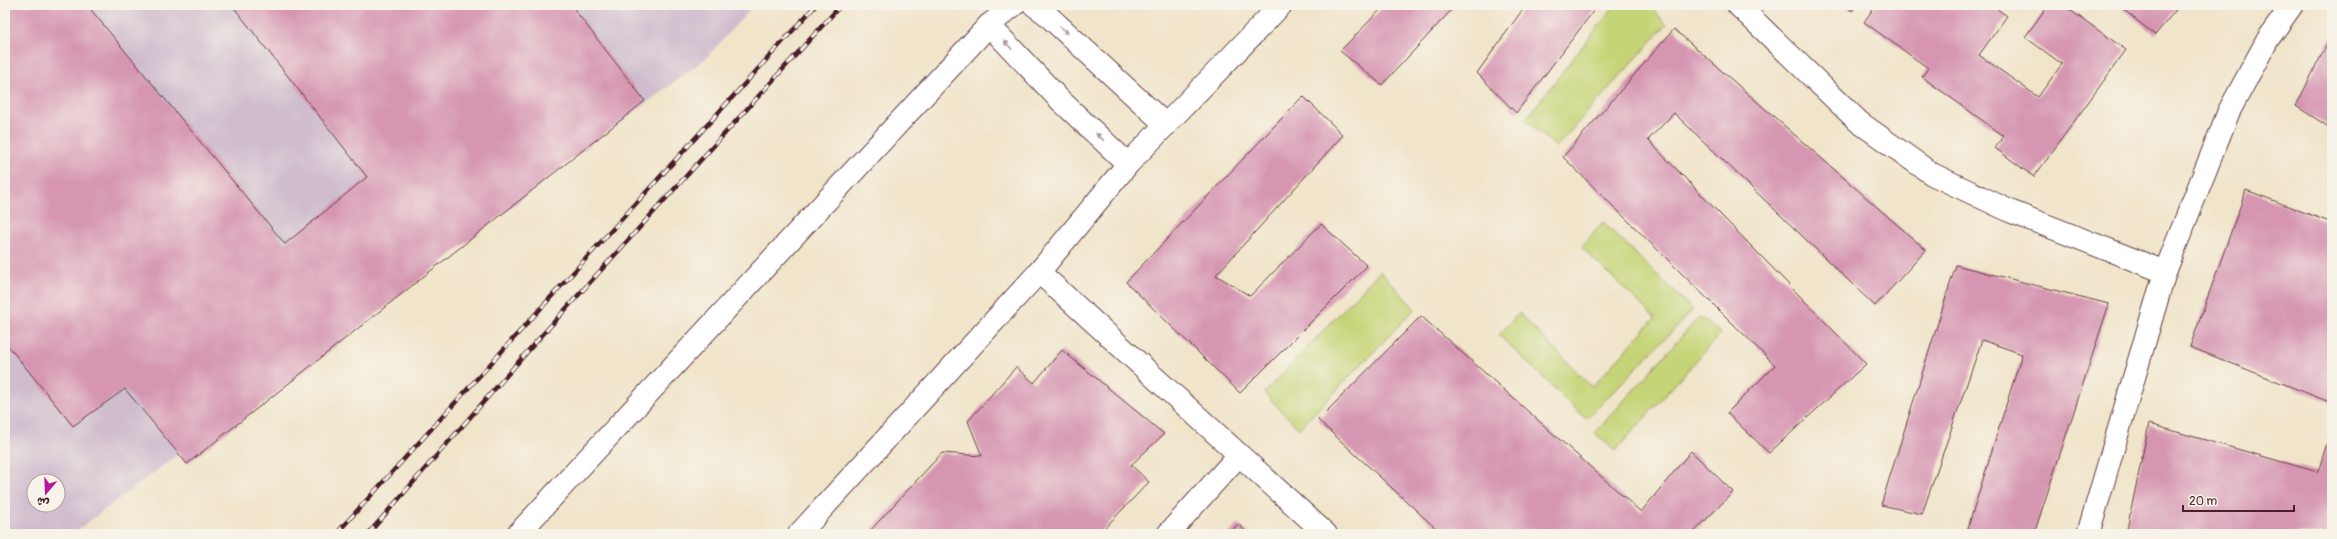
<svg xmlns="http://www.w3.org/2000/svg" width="2337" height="539" viewBox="0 0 2337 539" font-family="Pangolin,'Playpen Sans Arabic',sans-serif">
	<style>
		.industrial { fill: #cfbdce; fill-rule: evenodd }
		.green { fill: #c5d476; stroke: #887a50 }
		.building { fill: #d696b2 }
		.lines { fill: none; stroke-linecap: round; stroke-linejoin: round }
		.minor-casing { stroke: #633d43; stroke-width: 24 }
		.minor { stroke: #fff; stroke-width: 22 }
		.rail-casing { stroke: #4a1f2b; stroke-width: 4.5 }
		.rail { stroke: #f7f3e8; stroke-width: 3; stroke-dasharray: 9; stroke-linecap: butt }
		.oneway { fill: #ae9aa0 }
	</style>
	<rect width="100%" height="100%" fill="#f7f3e8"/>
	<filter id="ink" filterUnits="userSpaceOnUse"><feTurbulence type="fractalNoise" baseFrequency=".025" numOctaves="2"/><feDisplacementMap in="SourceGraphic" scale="8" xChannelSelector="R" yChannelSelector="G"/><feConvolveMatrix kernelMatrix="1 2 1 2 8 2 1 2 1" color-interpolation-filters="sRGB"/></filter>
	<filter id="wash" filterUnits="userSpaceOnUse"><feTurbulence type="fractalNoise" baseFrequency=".012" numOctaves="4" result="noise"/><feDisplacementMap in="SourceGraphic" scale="16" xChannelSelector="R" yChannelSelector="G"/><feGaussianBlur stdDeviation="0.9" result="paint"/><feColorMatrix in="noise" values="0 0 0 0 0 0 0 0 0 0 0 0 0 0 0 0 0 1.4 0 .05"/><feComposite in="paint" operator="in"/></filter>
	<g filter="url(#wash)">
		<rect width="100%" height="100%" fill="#f0e4c9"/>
		<!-- industrial -->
		<path class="industrial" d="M 5,5 L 754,5 L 705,59 L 72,534 L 5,534 ZM 34,481 L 58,481 L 58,505 L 34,505 Z"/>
		<!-- green -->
		<g class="green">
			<polygon points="1615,5 1648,5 1667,24 1556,147 1525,120"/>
			<polygon points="1603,222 1693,310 1586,419 1499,335 1519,313 1592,387 1655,318 1581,247"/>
			<polygon points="1380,271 1415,309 1299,429 1264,393"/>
			<polygon points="1699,317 1721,333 1615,451 1595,433"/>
		</g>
		<g id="blocks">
			<!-- building -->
			<g class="building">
				<polygon points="5,5 87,5 285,244 367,177 232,5 571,5 645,101 187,464 125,389 73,426 5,342"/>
				<polygon points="1385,5 1456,5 1382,85 1340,51"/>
				<polygon points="1526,5 1598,5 1516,113 1477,73"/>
				<polygon points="1845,5 1857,5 1852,11"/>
				<polygon points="1876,5 1992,5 2007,16 1979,55 2038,97 2062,64 2025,37 2048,5 2063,5 2126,50 2034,177 1995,148 2004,136 1922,77 1928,68 1864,22"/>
				<polygon points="2118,5 2180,5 2155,35"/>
				<polygon points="1674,29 1926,250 1875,306 1674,113 1648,140 1866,364 1769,453 1727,413 1775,365 1563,157"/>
				<polygon points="2330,38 2332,39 2332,129 2296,106"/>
				<polygon points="1303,96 1343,135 1216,275 1250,296 1321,224 1367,266 1240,393 1126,282"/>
				<polygon points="2246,190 2332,223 2332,403 2190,347"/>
				<polygon points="1956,265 2109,304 2034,534 1966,534 2022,354 1982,340 1922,514 1881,505"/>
				<polygon points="1421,316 1641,512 1691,451 1733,492 1692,534 1442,534 1318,420"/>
				<polygon points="1062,350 1164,434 1131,465 1149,482 1099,534 867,534 942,453 982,456 968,421 1016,367 1034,383"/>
				<polygon points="2149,424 2318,472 2332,427 2332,534 2126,534"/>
				<polygon points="1238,524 1249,534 1229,534"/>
			</g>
		</g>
	</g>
	<g filter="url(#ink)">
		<use href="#blocks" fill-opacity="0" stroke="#633d43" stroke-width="1"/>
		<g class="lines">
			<!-- minor casing -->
			<g class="minor-casing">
				<g id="minor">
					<polyline points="1034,5 1045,13 1166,125"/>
					<polyline points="1738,5 1859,122 1932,174 2012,212 2165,272 2088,534"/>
					<polyline points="989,25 1060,100 1128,164"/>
					<polyline points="1039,272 1326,534"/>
					<polyline points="2165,272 2229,111 2268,39 2292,5"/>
					<polyline points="518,534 989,25 1014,5"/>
					<polyline points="799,534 1039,272 1128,164 1281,5"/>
					<polyline points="1168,534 1238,456"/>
				</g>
			</g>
			<!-- minor -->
			<use href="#minor" class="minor"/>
			<!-- rail casing -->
			<g class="rail-casing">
				<g id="rail">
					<polyline points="336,534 816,5"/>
					<polyline points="368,534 535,343 841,5"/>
				</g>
			</g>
			<!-- rail -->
			<use href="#rail" class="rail"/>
		</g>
		<!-- one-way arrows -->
		<defs><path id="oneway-solid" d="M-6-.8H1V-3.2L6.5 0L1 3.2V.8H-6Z"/></defs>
		<g class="oneway">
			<use href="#oneway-solid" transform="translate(1064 30) rotate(43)"/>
			<use href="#oneway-solid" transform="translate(1008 45) rotate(-133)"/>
			<use href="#oneway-solid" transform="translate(1100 137) rotate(-137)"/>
		</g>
	</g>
	<!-- margin -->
	<rect width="2337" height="539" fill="none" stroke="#f7f3e8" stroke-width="20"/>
	<!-- north arrow -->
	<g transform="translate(46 493) rotate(199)"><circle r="19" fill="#f7f3e8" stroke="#b29e9c"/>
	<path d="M0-3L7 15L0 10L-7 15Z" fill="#b5179e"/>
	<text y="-6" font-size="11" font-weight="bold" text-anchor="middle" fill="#4a1f2b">ش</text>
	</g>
	<!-- scale -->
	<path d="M2183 505v6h111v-6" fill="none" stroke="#4a1f2b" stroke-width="2"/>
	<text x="2189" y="505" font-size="12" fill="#4a1f2b" stroke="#f7f3e8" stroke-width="3" paint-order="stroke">20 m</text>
</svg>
